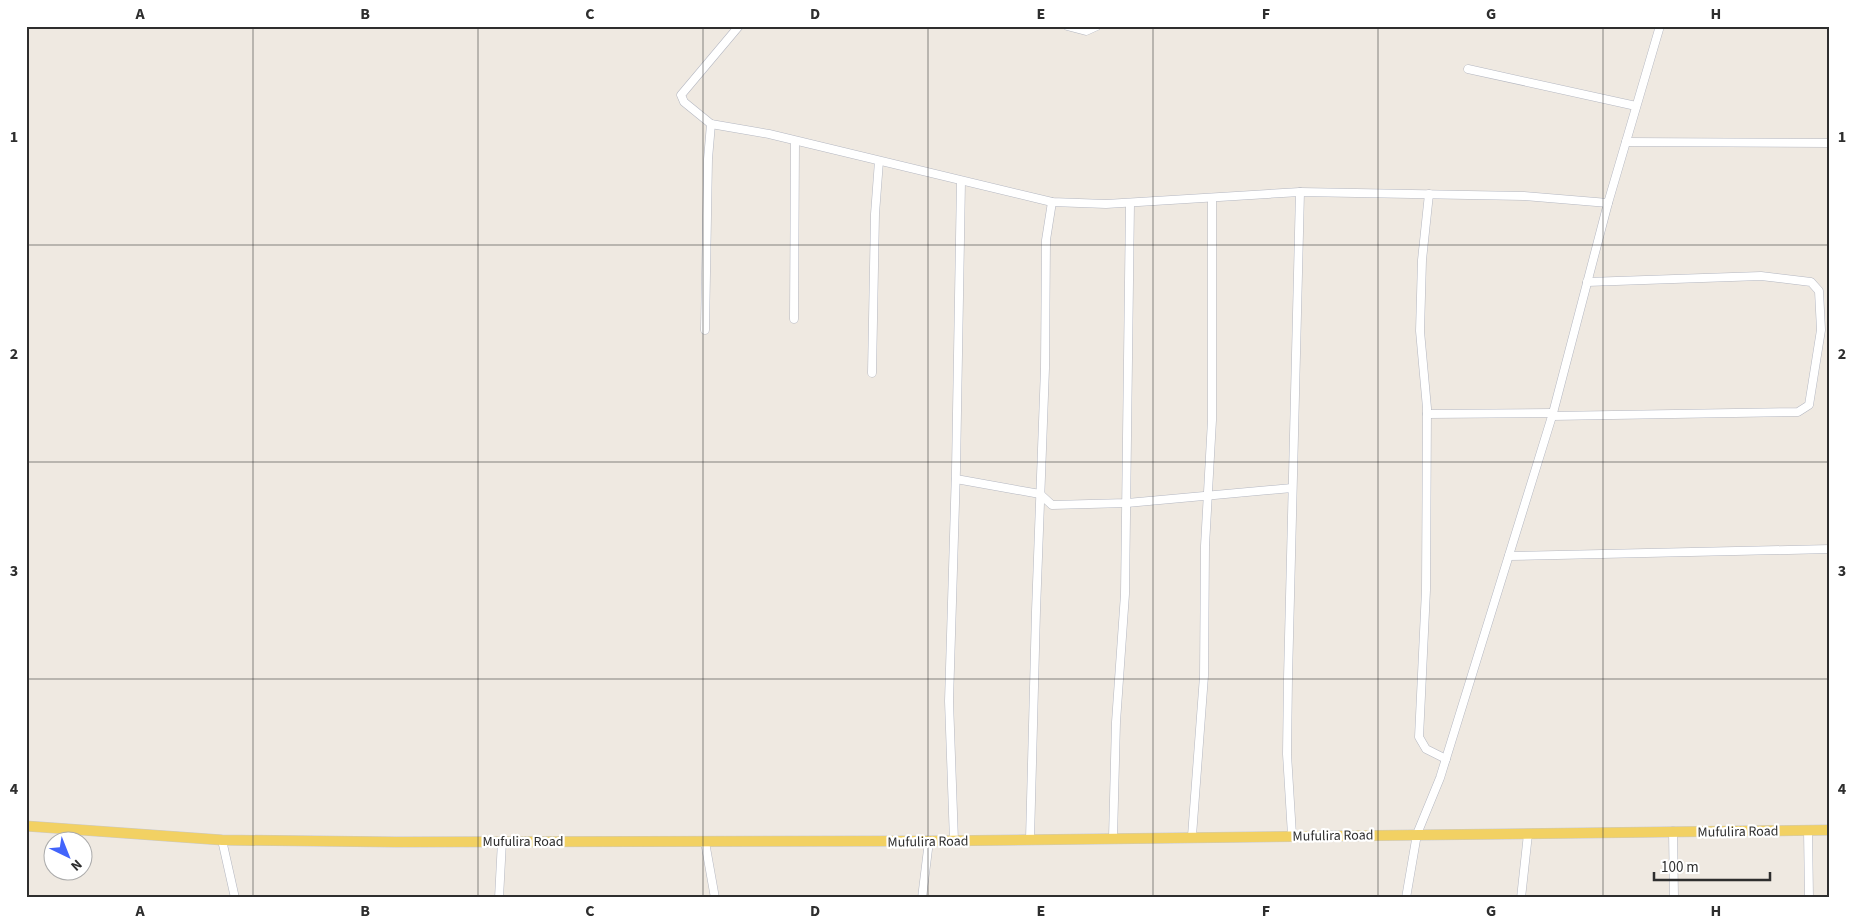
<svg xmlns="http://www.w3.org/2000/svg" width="1856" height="924" viewBox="0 0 1856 924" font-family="'Source Sans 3',sans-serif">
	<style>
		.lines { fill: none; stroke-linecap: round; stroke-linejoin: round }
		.minor-casing { stroke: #b4b7c1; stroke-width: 9 }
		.major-casing { stroke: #c9c9c9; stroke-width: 11 }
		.minor { stroke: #fff; stroke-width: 8 }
		.major { stroke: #f2d163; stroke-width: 10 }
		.grid { fill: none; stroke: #2e2e2e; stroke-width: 1; stroke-opacity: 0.55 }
		.labels { text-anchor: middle; stroke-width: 4.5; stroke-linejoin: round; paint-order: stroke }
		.street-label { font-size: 14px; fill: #2e2e2e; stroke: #fff }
		.neatline { fill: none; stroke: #2e2e2e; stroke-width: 2 }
		.grid-label { font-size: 16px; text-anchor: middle; font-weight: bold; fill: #2e2e2e }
	</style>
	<rect width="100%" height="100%" fill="#efe9e1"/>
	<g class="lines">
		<!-- minor casing -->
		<g class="minor-casing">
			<g id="minor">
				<polyline points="739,26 681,95 684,102 711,124 769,134 1052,202 1106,204 1300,192 1524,196 1608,203"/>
				<polyline points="1067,26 1086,31 1097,26"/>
				<polyline points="1468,69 1636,106"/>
				<polyline points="1626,142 1830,143"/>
				<polyline points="1429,194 1422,260 1420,331 1427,408 1426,590 1419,737 1426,749 1446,759"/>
				<polyline points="794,319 795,141"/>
				<polyline points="705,330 708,159 711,124"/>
				<polyline points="872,373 875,214 879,161"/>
				<polyline points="1427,414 1553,413"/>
				<polyline points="1552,416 1798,412 1809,405 1821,330 1819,291 1811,282 1761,276 1587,282"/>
				<polyline points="956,479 1040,494 1052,505 1127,503 1292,488"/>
				<polyline points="1509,556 1830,549"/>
				<polyline points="1808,830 1809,898"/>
				<polyline points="1673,831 1674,898"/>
				<polyline points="1292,835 1287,754 1288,678 1300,192"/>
				<polyline points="1192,836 1204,676 1205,546 1212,420 1212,198"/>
				<polyline points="1113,838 1116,722 1125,594 1130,203"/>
				<polyline points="1030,839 1036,611 1045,368 1046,240 1052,202"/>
				<polyline points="222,840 235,898"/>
				<polyline points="954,841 949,701 956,470 961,181"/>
				<polyline points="705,842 715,898"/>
				<polyline points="499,898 502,841"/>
				<polyline points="922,898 929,841"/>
				<polyline points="1406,898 1417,834 1440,778 1553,413 1608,203 1660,26"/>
				<polyline points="1521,898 1528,834"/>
			</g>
		</g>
		<!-- major casing -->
		<g class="major-casing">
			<polyline id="major" points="26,826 222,840 396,842 929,841 1830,830"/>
		</g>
		<!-- minor -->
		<use href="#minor" class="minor"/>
		<!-- major -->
		<use href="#major" class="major"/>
	</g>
	<!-- grid -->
	<path class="grid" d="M 253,26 L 253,898M 478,26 L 478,898M 703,26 L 703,898M 928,26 L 928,898M 1153,26 L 1153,898M 1378,26 L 1378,898M 1603,26 L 1603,898M 26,245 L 1830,245M 26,462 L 1830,462M 26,679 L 1830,679"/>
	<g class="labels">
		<!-- street labels -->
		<g class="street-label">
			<text transform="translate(1738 831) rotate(-1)" y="5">Mufulira Road</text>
			<text transform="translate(1333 835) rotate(-1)" y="5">Mufulira Road</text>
			<text x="523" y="846">Mufulira Road</text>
			<text transform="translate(928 841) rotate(-1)" y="5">Mufulira Road</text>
		</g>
	</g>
	<!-- border -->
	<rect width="1856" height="924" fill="none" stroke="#ffffff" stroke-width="55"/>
	<!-- north arrow -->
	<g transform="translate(68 856) rotate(137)"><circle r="24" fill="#ffffff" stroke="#ababab"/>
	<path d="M0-4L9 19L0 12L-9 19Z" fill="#4264fb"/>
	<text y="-8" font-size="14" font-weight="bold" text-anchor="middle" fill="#2e2e2e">N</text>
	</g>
	<!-- scale -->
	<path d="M1654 872v8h116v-8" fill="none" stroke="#2e2e2e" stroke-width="2.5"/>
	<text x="1661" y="872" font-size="15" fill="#2e2e2e" stroke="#ffffff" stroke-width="4" paint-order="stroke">100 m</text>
	<rect x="28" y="28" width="1800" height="868" class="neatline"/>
	<g class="grid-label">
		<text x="140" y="19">A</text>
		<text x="365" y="19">B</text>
		<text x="590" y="19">C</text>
		<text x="815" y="19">D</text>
		<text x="1041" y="19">E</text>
		<text x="1266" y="19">F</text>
		<text x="1491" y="19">G</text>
		<text x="1716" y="19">H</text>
		<text x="14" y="142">1</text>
		<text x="1842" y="142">1</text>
		<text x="14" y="359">2</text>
		<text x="1842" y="359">2</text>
		<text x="14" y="576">3</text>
		<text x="1842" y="576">3</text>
		<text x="14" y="794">4</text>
		<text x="1842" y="794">4</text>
		<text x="140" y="916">A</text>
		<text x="365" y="916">B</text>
		<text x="590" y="916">C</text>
		<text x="815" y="916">D</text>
		<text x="1041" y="916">E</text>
		<text x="1266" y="916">F</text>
		<text x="1491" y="916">G</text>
		<text x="1716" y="916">H</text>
	</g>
</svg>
